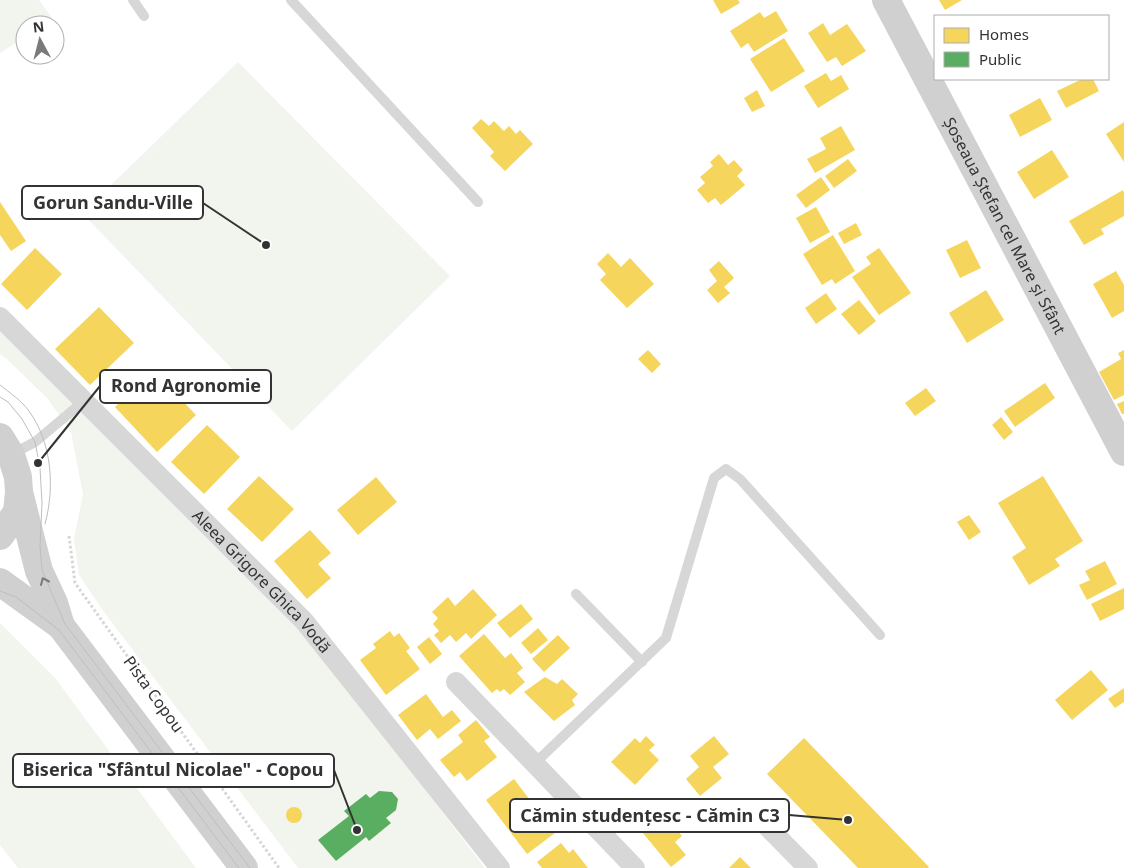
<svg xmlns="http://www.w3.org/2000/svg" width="1124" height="868" viewBox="0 0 1124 868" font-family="'Noto Sans',sans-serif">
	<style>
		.green { fill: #f1f5ed }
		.homes { fill: #f6d55c }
		.public { fill: #5aae61 }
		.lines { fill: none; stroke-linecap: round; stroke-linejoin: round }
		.path { stroke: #d6d6d6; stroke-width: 3; stroke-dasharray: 2.5 2.5; stroke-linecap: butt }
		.lane { stroke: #d7d7d7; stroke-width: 10 }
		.street { stroke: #d7d7d7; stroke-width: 20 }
		.secondary { stroke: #d0d0d0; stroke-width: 28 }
		.tram { stroke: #bebebe; stroke-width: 1 }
		.oneway { stroke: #7a7a7a }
		.labels { text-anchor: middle; stroke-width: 5; stroke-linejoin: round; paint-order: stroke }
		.street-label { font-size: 16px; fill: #333; stroke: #fff }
		.leader { fill: none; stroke: #333; stroke-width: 2 }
		.callout-dot { fill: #333; stroke: #fff; stroke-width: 2 }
		.callout { fill: #fff; stroke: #333; stroke-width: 2 }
		.callout-label { font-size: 18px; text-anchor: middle; font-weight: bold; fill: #333 }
	</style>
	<rect width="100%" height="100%" fill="#fff"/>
	<!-- green -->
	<g class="green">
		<polygon points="0,0 39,0 52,18 42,25 25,25 25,37 0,53"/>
		<polygon points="238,62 450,276 292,431 82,213"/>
		<polygon points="0,328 307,635 485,868 298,868 104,612 79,575 74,539 83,494 71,432 48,399 7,359 0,354"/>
		<polygon points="0,623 55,678 196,868 18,868 0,845"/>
	</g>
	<!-- homes -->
	<g class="homes">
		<polygon points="713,0 738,0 740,3 721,14"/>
		<polygon points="939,0 962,0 945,10"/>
		<polygon points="776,11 788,31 754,52 748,43 741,48 730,31 760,12 764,18"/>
		<polygon points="823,23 830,35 847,24 866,51 842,66 836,57 827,62 808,33"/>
		<polygon points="784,38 805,71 771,92 750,59"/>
		<polygon points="826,73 831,81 841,75 849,89 818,108 804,86"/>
		<polygon points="1082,79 1093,79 1099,91 1066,108 1057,91"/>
		<polygon points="757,90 765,106 752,112 744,98"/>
		<polygon points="1040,98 1052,120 1020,137 1009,115"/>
		<polygon points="481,119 489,126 494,121 504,131 509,126 516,134 520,130 533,144 505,171 490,156 494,152 472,128"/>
		<polygon points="1124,122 1124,162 1106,134"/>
		<polygon points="841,126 855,150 815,173 807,159 826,149 820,138"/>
		<polygon points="1052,150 1069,177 1034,199 1017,172"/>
		<polygon points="719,154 728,165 734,160 743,170 737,176 745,185 721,205 715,198 708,203 697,190 705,183 700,177 713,166 710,162"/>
		<polygon points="848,159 857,171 834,188 825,176"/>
		<polygon points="821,177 830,190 806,208 796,195"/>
		<polygon points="1123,190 1124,193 1124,216 1101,229 1104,234 1084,245 1069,221"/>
		<polygon points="0,202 26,241 11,251 0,235"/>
		<polygon points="816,207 830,232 810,243 796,218"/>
		<polygon points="856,223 862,235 844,244 838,233"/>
		<polygon points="833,235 855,271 835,284 832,279 822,285 803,254"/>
		<polygon points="967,240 981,268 960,278 946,250"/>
		<polygon points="35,248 62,274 27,310 1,284"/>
		<polygon points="879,248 911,293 879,315 852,277 871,264 866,257"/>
		<polygon points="608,253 621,267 630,258 654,284 627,308 600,280 606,274 597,264"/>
		<polygon points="719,261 734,278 724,287 730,293 718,303 707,290 717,281 709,270"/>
		<polygon points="1116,271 1124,285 1124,311 1112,318 1093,284"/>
		<polygon points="986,290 1004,320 967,343 949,313"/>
		<polygon points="826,293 837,309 816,324 805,308"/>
		<polygon points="859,300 876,321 859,335 841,314"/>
		<polygon points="99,307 134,343 90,385 55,349"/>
		<polygon points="648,350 661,364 652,373 638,359"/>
		<polygon points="1124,350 1124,395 1114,400 1099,372 1121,359 1118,353"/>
		<polygon points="154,371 196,415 157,452 115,407"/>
		<polygon points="1045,383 1055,398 1015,427 1004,411"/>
		<polygon points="926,388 936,401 915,416 905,403"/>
		<polygon points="1124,401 1124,414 1122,414 1117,404"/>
		<polygon points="1001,417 1013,432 1004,440 992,425"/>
		<polygon points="207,425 240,457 204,494 171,462"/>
		<polygon points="259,476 294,509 262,542 227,509"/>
		<polygon points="1043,476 1083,541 1055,559 1060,566 1029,585 1012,557 1026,548 998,503"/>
		<polygon points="376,477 397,502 358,535 337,510"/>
		<polygon points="969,515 981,532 969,540 957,522"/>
		<polygon points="310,530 331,553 318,564 331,578 307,599 274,561"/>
		<polygon points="1105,561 1117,584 1087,600 1079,585 1090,580 1085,571"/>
		<polygon points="1124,588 1124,609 1100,621 1091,604"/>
		<polygon points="473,589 497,615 471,639 466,633 456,642 450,635 441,643 434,635 439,631 433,624 438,618 432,612 448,597 455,606"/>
		<polygon points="521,604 533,619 510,638 497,623"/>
		<polygon points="538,628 548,640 531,654 521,643"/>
		<polygon points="390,631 394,637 399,633 410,648 406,651 420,669 386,695 360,660 376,648 373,644"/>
		<polygon points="484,634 505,658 511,653 523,668 517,673 525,682 510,695 504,689 500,692 497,689 492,693 459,656"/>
		<polygon points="558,635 570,648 544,672 532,659"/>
		<polygon points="429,637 442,654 430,664 417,647"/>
		<polygon points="1091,670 1108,690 1072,720 1055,700"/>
		<polygon points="545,677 557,684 562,679 578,694 572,700 575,705 554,721 524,692"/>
		<polygon points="1124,688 1124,702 1115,708 1108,699"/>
		<polygon points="426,694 443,717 452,710 461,721 438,739 430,729 417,740 398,715"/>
		<polygon points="476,720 490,737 484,741 497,757 467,781 460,772 454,777 440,760 463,742 458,735"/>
		<polygon points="646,736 655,745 649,750 659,760 635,785 611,762 635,738 640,743"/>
		<polygon points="714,736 729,754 713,767 722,778 700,796 686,779 699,767 690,756"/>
		<polygon points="804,738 929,867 928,868 858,868 767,774"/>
		<polygon points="514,779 555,833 527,854 486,800"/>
		<circle cx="294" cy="815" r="8"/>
		<polygon points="656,821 665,833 674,826 682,836 675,842 686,855 671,867 642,832"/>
		<polygon points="561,843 569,853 573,849 588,868 542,868 537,862"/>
		<polygon points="740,857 751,868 729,868"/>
	</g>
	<!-- public -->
	<polygon class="public" points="379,791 392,792 398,799 396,810 386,818 391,823 369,841 366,837 336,861 318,840 349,816 344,811 366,794 370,798"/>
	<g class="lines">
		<!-- path -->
		<polyline class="path" points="69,536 75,583 279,868"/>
		<!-- lane -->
		<g class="lane">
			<polyline points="133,0 144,16"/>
			<polyline points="291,0 478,202"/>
			<polyline points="12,454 35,442 85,400"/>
			<polyline points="576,594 642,662"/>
			<polyline points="534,764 666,638 714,478 726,469 740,479 880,635"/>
		</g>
		<!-- street -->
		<g class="street">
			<path id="s1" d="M 0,317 L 304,621 L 500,868"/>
			<polyline points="456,682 635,868"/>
			<polyline points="753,812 808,868"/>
		</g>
		<!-- secondary -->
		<g class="secondary">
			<path id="s2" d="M 886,0 L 1124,452"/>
			<polyline points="0,437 11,455 18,477 19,492 17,512 0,536"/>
			<polyline points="19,492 39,571 54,603 61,626"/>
			<polyline points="0,582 61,626 244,868"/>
		</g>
		<!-- tram -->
		<g class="tram">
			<path d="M 0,385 C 10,393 22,401 29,411 C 52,443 55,487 45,524"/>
			<polyline points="0,397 8,402 22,419 35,442 40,468 42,503 40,546 42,570 65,624 250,868"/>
			<polyline points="0,591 16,597 59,630 239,868"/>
		</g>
	</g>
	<!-- one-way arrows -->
	<defs><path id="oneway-chevron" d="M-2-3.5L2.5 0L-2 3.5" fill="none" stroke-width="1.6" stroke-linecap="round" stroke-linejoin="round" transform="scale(1.25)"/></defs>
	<use class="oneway" href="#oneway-chevron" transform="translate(44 581) rotate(-114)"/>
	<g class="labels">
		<!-- street labels -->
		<g class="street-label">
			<text dy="6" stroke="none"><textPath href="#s2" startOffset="255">Șoseaua Ștefan cel Mare și Sfânt</textPath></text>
			<text dy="6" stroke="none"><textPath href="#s1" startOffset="372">Aleea Grigore Ghica Vodă</textPath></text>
			<text transform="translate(154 694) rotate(54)" y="6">Pista Copou</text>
		</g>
	</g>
	<!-- callouts -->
	<path class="leader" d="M266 245L203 203M38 463L100 386M357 830L334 770M848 820L789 815"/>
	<g class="callout-dot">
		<circle cx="266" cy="245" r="5"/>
		<circle cx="38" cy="463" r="5"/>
		<circle cx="357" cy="830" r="5"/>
		<circle cx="848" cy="820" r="5"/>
	</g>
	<g class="callout">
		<rect x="22" y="186" width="181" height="33" rx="5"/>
		<rect x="100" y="370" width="171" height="33" rx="5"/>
		<rect x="13" y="754" width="321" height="33" rx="5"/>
		<rect x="510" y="799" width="279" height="33" rx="5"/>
	</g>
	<g class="callout-label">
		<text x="113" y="209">Gorun Sandu-Ville</text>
		<text x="186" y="392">Rond Agronomie</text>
		<text x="173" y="776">Biserica "Sfântul Nicolae" - Copou</text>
		<text x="650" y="822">Cămin studențesc - Cămin C3</text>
	</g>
	<!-- legend -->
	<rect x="934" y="15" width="175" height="65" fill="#ffffff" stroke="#adadad"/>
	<rect x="944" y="28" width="25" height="15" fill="#f6d55c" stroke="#adadad"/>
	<text x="979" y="40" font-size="15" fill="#333333">Homes</text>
	<rect x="944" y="52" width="25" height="15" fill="#5aae61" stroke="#adadad"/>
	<text x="979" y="65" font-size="15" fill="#333333">Public</text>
	<!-- north arrow -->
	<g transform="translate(40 40) rotate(353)"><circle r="24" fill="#ffffff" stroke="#adadad"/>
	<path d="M0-4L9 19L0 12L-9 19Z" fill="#7a7a7a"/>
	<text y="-8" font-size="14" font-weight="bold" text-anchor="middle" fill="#333333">N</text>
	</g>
</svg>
